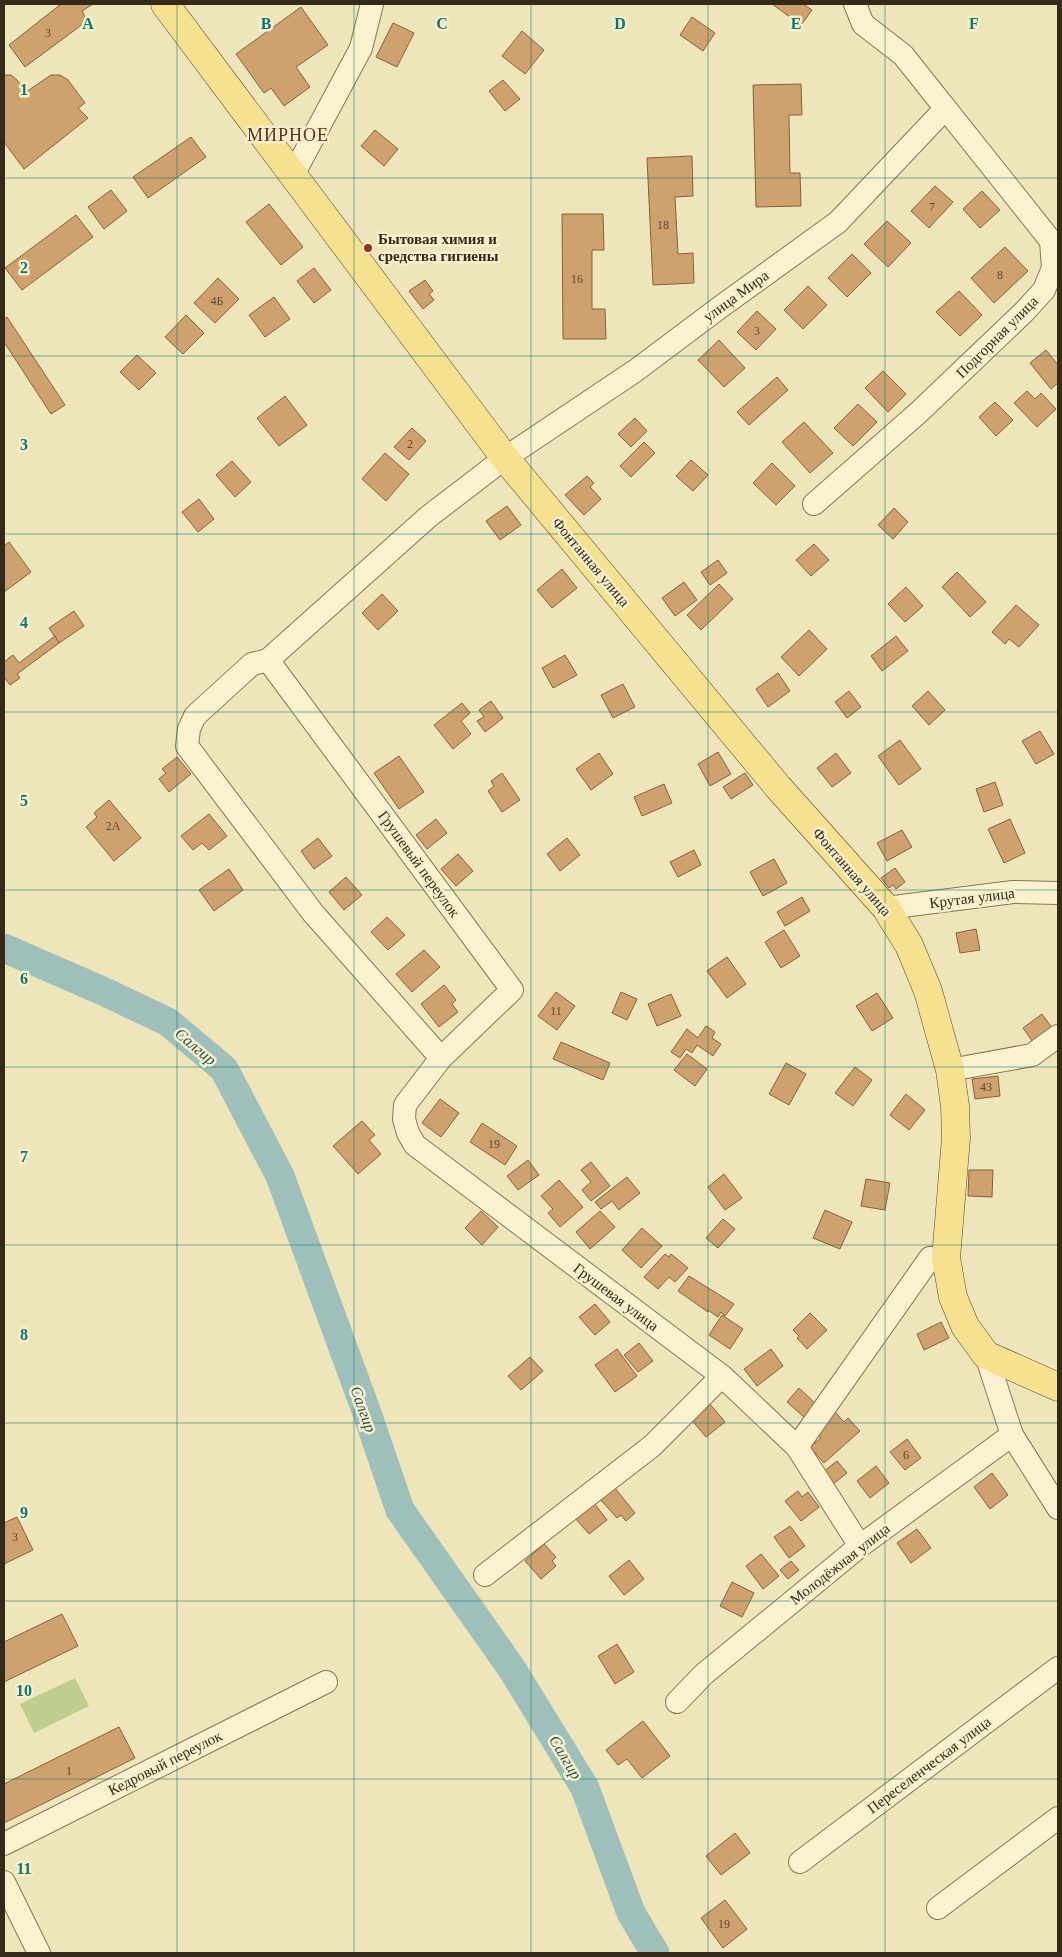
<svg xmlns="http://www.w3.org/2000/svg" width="1062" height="1957" viewBox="0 0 1062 1957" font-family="'Times New Roman',serif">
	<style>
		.green { fill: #bfcd8f }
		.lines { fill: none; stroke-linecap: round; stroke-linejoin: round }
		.river { stroke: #9fc0ba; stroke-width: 29 }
		.building { fill: #cfa16f; stroke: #876039 }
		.minor-casing { stroke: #877554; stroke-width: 24 }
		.major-casing { stroke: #544229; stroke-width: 29 }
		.minor { stroke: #faf2ce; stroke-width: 22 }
		.major { stroke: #f6e190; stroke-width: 28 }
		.grid { fill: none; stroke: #0f766e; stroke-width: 1; stroke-opacity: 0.55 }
		.poi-dot { fill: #982e22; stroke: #f6efcb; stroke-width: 2 }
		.labels { text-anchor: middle; stroke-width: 5; stroke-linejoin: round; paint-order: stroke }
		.number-label { font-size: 12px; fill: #5c482f }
		.poi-label { font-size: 15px; font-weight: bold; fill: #352a1a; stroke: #f6efcb; text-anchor: start }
		.street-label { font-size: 15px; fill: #352a1a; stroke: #f6efcb }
		.water-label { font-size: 16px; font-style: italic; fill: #295456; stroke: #f6efcb }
		.quarter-label { font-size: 18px; letter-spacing: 1px; fill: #633018; stroke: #f6efcb }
		.grid-label { font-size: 16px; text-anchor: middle; font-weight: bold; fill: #0f766e; stroke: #f6efcb; stroke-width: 5; stroke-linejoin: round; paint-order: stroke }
	</style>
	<rect width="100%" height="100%" fill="#efe5bb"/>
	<!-- green -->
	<polygon class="green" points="75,1678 89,1706 34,1733 20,1704"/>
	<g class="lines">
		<!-- river -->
		<polyline class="river" points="4,948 105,992 168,1022 224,1069 280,1176 367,1413 400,1510 512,1669 585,1788 631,1913 655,1953"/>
	</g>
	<!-- building -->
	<g class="building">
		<polygon points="61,4 93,4 82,11 87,21 25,67 9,45"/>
		<polygon points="772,4 803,4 812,10 801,25"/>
		<polygon points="301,7 328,45 296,67 310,87 284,106 271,88 264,93 236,54"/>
		<polygon points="692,17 715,33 703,51 680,35"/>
		<polygon points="393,23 414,33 397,67 376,57"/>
		<polygon points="522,31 544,50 525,74 502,56"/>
		<polygon points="4,75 11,75 17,80 26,92 51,75 60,75 68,80 85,103 78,108 88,118 24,169 4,142"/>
		<polygon points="503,80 520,99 505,111 489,91"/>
		<polygon points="801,84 802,115 789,115 790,173 800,173 801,206 756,207 753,85"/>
		<polygon points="375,130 398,149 384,166 361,146"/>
		<polygon points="191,137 206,157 148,198 133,177"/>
		<polygon points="692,156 693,196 675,197 678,254 693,253 694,283 653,285 647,158"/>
		<polygon points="935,186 953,202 929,228 911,211"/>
		<polygon points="111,190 127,211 104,229 88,207"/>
		<polygon points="982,191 1000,210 980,228 963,209"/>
		<polygon points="269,204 303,247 281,265 246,222"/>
		<polygon points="562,214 603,214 604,250 592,250 592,309 605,309 606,339 563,339"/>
		<polygon points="76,215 93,237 22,290 5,268"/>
		<polygon points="887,221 911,243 888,267 864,244"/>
		<polygon points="1005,247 1028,271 994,303 971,278"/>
		<polygon points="852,254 871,273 847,297 828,278"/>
		<polygon points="314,268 331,290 314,303 297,281"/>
		<polygon points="218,278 239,299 215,323 194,303"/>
		<polygon points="425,280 433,291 429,294 434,300 423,309 409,291"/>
		<polygon points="808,286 827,305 803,329 784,310"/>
		<polygon points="959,291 982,315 960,336 936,312"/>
		<polygon points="274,297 290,319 265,337 249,315"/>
		<polygon points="757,311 776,329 756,350 737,332"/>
		<polygon points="186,315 204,333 183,354 165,337"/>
		<polygon points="7,317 65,405 51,414 4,342 4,319"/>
		<polygon points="719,340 745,368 724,387 698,360"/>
		<polygon points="1046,350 1058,365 1058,383 1051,389 1030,363"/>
		<polygon points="137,355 156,373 139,390 120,372"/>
		<polygon points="883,371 906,394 888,412 865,388"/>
		<polygon points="777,377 788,390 749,425 737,412"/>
		<polygon points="1027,391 1035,399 1041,393 1056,409 1037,427 1014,403"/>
		<polygon points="285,396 307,425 279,446 257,418"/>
		<polygon points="995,402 1013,420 996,436 979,417"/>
		<polygon points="858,404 877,422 853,446 834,428"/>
		<polygon points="635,418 647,431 631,447 618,434"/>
		<polygon points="804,422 833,453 810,473 782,442"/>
		<polygon points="412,428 426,441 409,460 394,447"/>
		<polygon points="644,442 655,453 631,477 620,466"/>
		<polygon points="385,453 409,474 386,501 362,479"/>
		<polygon points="691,460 708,475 693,491 676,476"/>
		<polygon points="232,461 251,482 235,497 216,475"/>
		<polygon points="772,463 795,486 776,505 753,483"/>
		<polygon points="587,476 594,483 590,487 601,499 584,515 565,495"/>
		<polygon points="199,499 214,519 198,532 182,512"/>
		<polygon points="507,506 521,525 500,540 486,521"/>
		<polygon points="894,508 908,522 893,539 878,525"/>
		<polygon points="9,542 31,572 4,592 4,546"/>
		<polygon points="814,544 829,560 811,576 796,560"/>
		<polygon points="718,560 727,573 710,585 701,572"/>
		<polygon points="562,569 577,588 552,608 537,590"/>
		<polygon points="957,572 986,602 970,617 942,587"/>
		<polygon points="684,582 697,600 675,616 662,598"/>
		<polygon points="719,584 733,599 701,630 687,615"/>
		<polygon points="906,587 923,606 905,622 888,604"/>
		<polygon points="382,594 398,611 378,630 362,613"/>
		<polygon points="1016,605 1039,625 1019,647 1009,639 1005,644 992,632"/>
		<polygon points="74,611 84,626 59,643 49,628"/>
		<polygon points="809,630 827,649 799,676 781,657"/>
		<polygon points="55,636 59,643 17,674 20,678 10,685 4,677 4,662 13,655 19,663"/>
		<polygon points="896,636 908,651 882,671 871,656"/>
		<polygon points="565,655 577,675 553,688 542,668"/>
		<polygon points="778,673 790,691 768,707 756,689"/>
		<polygon points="623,684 635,707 613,718 601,695"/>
		<polygon points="849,691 861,707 847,718 835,702"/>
		<polygon points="928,691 945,710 929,725 912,706"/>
		<polygon points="491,701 503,718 485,732 477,721 484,717 479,710"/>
		<polygon points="462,703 470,713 461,721 471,734 453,749 434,725"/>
		<polygon points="1040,731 1054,754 1036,764 1022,741"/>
		<polygon points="900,740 921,769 899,785 878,756"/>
		<polygon points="718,752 731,774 710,786 698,764"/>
		<polygon points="599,753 613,774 591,790 576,769"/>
		<polygon points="836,753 851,773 832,787 817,768"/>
		<polygon points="399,756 424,792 399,809 374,773"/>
		<polygon points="177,757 191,774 169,792 159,779 166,773 162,769"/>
		<polygon points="502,773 520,800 502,812 488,791 494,786 491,781"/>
		<polygon points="745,773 753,785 731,799 723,787"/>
		<polygon points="995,782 1003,805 984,812 976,789"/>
		<polygon points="664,784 672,803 642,816 634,797"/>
		<polygon points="109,800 141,838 114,861 86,827 97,817 94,813"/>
		<polygon points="209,814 227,836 209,850 202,843 193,850 181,836"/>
		<polygon points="436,819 447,833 427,849 416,835"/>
		<polygon points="1010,819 1025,853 1004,863 988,829"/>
		<polygon points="902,830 912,847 887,861 877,843"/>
		<polygon points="318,838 332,856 314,869 301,851"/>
		<polygon points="567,838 580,855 560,871 547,854"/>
		<polygon points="694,850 701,865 678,877 670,862"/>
		<polygon points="458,854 473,871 456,886 441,869"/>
		<polygon points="774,859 787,883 763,896 750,872"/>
		<polygon points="895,868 905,882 896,889 893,885 889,888 881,878"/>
		<polygon points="229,869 243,890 214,911 199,890"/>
		<polygon points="346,877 362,895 344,910 329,892"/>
		<polygon points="802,897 810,911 785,926 777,912"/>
		<polygon points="387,917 405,935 388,950 371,932"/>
		<polygon points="976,929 980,950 960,953 956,933"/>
		<polygon points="784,930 800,956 781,968 765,942"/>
		<polygon points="424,950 440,967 412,992 396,974"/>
		<polygon points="727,957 746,984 727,998 707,971"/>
		<polygon points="444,985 456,1000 452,1004 458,1012 439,1027 421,1004"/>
		<polygon points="556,992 575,1006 557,1030 538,1016"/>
		<polygon points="621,992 637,999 627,1020 612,1013"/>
		<polygon points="877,993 893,1018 872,1031 856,1006"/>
		<polygon points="671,994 681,1016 657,1026 648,1004"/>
		<polygon points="1042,1014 1055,1032 1035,1045 1023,1028"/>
		<polygon points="706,1026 715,1032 712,1038 721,1044 713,1056 697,1045 692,1053 686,1049 680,1058 671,1052 687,1029 698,1038"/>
		<polygon points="561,1042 610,1063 603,1080 553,1059"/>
		<polygon points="687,1054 707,1069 695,1086 674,1070"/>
		<polygon points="786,1063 806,1074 789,1105 769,1094"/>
		<polygon points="855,1067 872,1080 853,1106 835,1093"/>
		<polygon points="998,1076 1000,1096 975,1099 972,1079"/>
		<polygon points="906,1094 925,1110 909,1130 890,1115"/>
		<polygon points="440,1099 459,1113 441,1137 422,1123"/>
		<polygon points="362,1121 375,1135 369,1140 381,1154 358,1174 333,1146"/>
		<polygon points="482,1123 517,1146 505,1165 470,1142"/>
		<polygon points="528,1160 539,1175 518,1190 507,1176"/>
		<polygon points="591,1162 610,1186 591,1201 582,1190 591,1182 581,1170"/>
		<polygon points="969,1170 993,1170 992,1197 968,1196"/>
		<polygon points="724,1174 742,1198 725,1210 708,1187"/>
		<polygon points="627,1177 640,1193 619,1210 612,1201 601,1209 595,1202"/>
		<polygon points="866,1179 890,1183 885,1210 861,1206"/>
		<polygon points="559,1180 583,1207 560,1227 548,1213 553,1209 541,1196"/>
		<polygon points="825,1210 852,1222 840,1249 813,1238"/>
		<polygon points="481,1211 498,1227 482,1245 465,1228"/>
		<polygon points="600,1211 615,1227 590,1249 576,1232"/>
		<polygon points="723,1219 735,1229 718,1248 706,1238"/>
		<polygon points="642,1228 662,1246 641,1268 622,1250"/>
		<polygon points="665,1254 669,1257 671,1254 688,1268 675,1282 669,1277 658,1289 644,1277"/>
		<polygon points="689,1276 734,1304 725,1316 721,1312 718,1317 708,1310 708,1312 678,1291"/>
		<polygon points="595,1304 610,1322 595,1335 579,1317"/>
		<polygon points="810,1313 827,1330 807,1349 797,1338 799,1336 793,1330"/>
		<polygon points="722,1315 743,1329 730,1349 709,1335"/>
		<polygon points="941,1322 949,1338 924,1350 917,1334"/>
		<polygon points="639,1343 653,1361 638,1372 624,1355"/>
		<polygon points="617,1349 637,1376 615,1392 595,1365"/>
		<polygon points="771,1349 783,1366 757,1386 744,1369"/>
		<polygon points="530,1357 543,1371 521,1390 508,1376"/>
		<polygon points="799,1388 817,1405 805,1418 787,1402"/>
		<polygon points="709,1403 725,1422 706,1437 690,1418"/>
		<polygon points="835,1412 844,1422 848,1418 860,1431 824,1463 810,1447 821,1438 814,1431"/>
		<polygon points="907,1439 921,1458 905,1470 890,1452"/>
		<polygon points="837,1461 847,1473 833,1484 823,1472"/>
		<polygon points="876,1466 889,1483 870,1498 857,1481"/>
		<polygon points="992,1473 1008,1495 990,1509 974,1487"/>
		<polygon points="614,1487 635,1513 626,1521 621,1515 617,1518 600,1499"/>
		<polygon points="798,1491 802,1497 808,1492 819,1507 801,1521 785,1501"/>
		<polygon points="594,1503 607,1520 589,1534 575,1518"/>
		<polygon points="17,1517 33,1550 4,1564 4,1523"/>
		<polygon points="790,1526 805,1546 789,1558 774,1537"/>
		<polygon points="917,1529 931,1548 911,1563 897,1543"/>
		<polygon points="544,1544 556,1557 552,1561 556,1566 541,1579 525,1561"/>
		<polygon points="761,1554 779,1576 763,1589 746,1566"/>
		<polygon points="629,1560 644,1579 624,1595 609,1576"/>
		<polygon points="791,1561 799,1570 788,1579 780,1570"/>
		<polygon points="732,1582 754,1593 742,1617 720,1606"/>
		<polygon points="62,1614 78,1646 4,1682 4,1642"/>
		<polygon points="617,1644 634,1672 615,1684 598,1656"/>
		<polygon points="643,1721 670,1756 642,1778 627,1759 618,1765 606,1750"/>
		<polygon points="119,1727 135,1758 4,1823 4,1784"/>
		<polygon points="735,1833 750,1853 721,1875 706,1856"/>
		<polygon points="725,1900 747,1929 723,1948 701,1918"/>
	</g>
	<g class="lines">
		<!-- minor casing -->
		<g class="minor-casing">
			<g id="minor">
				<polyline points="293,175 361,48 372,4"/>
				<polyline points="814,504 918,413 1024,312 1044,290 1053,268 1051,241 903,55 863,24 855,4"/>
				<polyline points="268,660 512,990 441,1058 405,1105 404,1119 408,1133 415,1145 722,1376 797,1447 860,1546"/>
				<polyline points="886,908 1013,892 1058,893"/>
				<polyline points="441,1058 313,913 187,746 189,729 195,716 252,664 268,660 428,517 505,458 635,371 719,308 838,222 945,109"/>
				<polyline points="950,1070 1032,1055 1058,1036"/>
				<polyline points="986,1355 1012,1435 1058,1508"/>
				<polyline points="797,1447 930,1258 946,1258"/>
				<polyline points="485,1575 652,1446 722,1376"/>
				<polyline points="677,1702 704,1674 860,1546 1012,1435"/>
				<polyline points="4,1844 326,1682"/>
				<polyline points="800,1862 1058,1668"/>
				<polyline points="4,1882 39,1953"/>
				<polyline points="938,1908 1058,1818"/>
			</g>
		</g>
		<!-- major casing -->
		<g class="major-casing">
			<polyline id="major" points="165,4 505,458 778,787 886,908 909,945 928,991 950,1070 955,1106 956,1138 946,1258 953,1297 965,1326 986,1355 1058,1387"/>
		</g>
		<!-- minor -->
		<use href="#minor" class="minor"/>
		<!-- major -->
		<use href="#major" class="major"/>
	</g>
	<!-- grid -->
	<path class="grid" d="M 177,4 L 177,1953M 354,4 L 354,1953M 531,4 L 531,1953M 708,4 L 708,1953M 885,4 L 885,1953M 4,178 L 1058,178M 4,356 L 1058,356M 4,534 L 1058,534M 4,712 L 1058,712M 4,890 L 1058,890M 4,1067 L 1058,1067M 4,1245 L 1058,1245M 4,1423 L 1058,1423M 4,1601 L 1058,1601M 4,1779 L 1058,1779"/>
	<!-- markers -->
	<circle class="poi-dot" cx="368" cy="248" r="5"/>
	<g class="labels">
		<!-- number labels -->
		<g class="number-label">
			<text x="48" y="37">3</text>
			<text x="932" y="211">7</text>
			<text x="663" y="229">18</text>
			<text x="1000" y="279">8</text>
			<text x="577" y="283">16</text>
			<text x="217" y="305">4Б</text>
			<text x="757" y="335">3</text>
			<text x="410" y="448">2</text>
			<text x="113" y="830">2А</text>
			<text x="556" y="1015">11</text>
			<text x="986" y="1091">43</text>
			<text x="494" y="1148">19</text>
			<text x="906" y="1459">6</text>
			<text x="15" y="1541">3</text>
			<text x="69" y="1775">1</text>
			<text x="724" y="1928">19</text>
		</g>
		<!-- poi labels -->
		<g class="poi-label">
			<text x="378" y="244">Бытовая химия и<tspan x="378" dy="17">средства гигиены</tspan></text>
		</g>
		<!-- street labels -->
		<g class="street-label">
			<text transform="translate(736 296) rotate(-36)" y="5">улица Мира</text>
			<text transform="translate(997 337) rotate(-45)" y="5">Подгорная улица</text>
			<text transform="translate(591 562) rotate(50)" y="5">Фонтанная улица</text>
			<text transform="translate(419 864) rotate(54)" y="5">Грушевый переулок</text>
			<text transform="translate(852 872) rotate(49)" y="5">Фонтанная улица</text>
			<text transform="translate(972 898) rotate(-7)" y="5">Крутая улица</text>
			<text transform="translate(616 1297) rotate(37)" y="5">Грушевая улица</text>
			<text transform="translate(840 1564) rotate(-38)" y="5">Молодёжная улица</text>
			<text transform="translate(165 1763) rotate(-27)" y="5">Кедровый переулок</text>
			<text transform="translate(929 1765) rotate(-37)" y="5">Переселенческая улица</text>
		</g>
		<!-- water labels -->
		<g class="water-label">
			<text transform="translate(196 1046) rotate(40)" y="6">Салгир</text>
			<text transform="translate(364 1409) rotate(70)" y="6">Салгир</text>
			<text transform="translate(566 1757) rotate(59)" y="6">Салгир</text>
		</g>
		<!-- quarter labels -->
		<g class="quarter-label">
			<text x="288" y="141">МИРНОЕ</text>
		</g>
	</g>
	<g class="grid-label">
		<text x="88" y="29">A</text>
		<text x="266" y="29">B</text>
		<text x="442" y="29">C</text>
		<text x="620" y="29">D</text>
		<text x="796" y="29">E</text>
		<text x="974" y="29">F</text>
		<text x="24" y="95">1</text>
		<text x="24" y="273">2</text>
		<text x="24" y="450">3</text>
		<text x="24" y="628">4</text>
		<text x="24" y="806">5</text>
		<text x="24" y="984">6</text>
		<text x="24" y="1162">7</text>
		<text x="24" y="1340">8</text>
		<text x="24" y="1518">9</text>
		<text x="24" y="1696">10</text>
		<text x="24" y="1874">11</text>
	</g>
	<!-- border -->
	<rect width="1062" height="1957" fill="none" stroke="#352a1a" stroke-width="10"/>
</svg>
